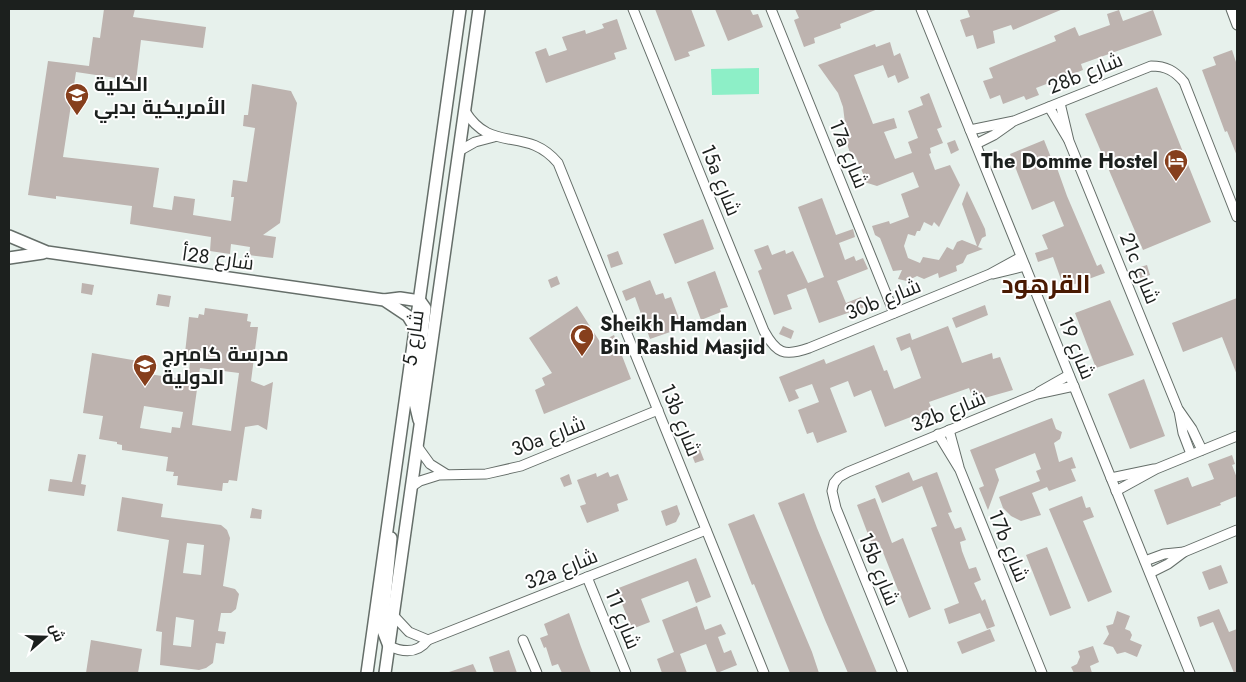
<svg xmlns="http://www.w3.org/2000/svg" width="1246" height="682" viewBox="0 0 1246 682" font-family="Jost,Cairo,sans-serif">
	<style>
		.green { fill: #8defc7 }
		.building { fill: #bdb3af; fill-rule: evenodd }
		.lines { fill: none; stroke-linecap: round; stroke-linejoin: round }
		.minor-casing { stroke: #656e69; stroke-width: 11 }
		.tertiary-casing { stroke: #656e69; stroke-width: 14 }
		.minor { stroke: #fff; stroke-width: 9 }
		.tertiary { stroke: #fff; stroke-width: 11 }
		.labels { text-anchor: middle; stroke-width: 4; stroke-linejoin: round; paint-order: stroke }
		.street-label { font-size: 20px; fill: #1c201e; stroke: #fff }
		.poi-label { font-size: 20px; font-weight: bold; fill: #1c201e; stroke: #fff; text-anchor: start }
		.district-label { font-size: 25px; font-weight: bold; fill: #4a1a02; stroke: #fff }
	</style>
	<rect width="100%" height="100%" fill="#e7f1ec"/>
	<!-- green -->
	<polygon class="green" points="759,68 759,94 712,95 711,69"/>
	<!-- building -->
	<g class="building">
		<polygon points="104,9 135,9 133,17 206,27 203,48 141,40 136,81 76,72 63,157 159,168 153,207 172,210 174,196 195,199 193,215 231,221 234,197 231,197 233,180 247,182 255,128 243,126 244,115 248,115 252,84 291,91 297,103 280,223 263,235 276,237 273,258 249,255 250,247 231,244 230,254 210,251 211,237 130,224 132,206 56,196 56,199 28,195 48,61 89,66 93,37 100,38"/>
		<polygon points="655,9 691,9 705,46 688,52 690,56 675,61"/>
		<polygon points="715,9 750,9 753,15 758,14 763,27 728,41"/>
		<polygon points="795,9 878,9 840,24 841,28 814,38 815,43 804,47 794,20 799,18"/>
		<polygon points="967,9 1063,9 1013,30 1011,25 993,31 995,43 977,49 973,35 966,37 960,20 970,17"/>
		<polygon points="1119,10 1123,21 1153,10 1162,35 1081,64 1083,70 1036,88 1039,95 1026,100 1024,96 1003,104 1000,95 990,99 983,81 993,78 989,68 1056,41 1054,36 1075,27 1079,36 1110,25 1107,14"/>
		<polygon points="617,19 627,49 614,53 616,59 546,83 535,52 546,48 549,56 567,50 562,37 585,30 586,34 604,28 602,24"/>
		<polygon points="890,42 894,56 900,53 909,78 898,83 895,75 888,78 883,65 854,75 873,124 894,118 897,128 884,132 895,159 912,153 908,142 918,138 908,111 923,105 920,97 929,93 942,127 937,129 943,143 930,148 931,153 929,154 935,170 950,165 960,185 939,227 934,222 932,226 924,222 920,231 917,231 915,236 908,234 904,246 908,258 920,263 923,257 939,260 947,247 953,250 957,242 962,240 977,246 962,204 967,191 985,229 986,236 982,238 978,247 983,249 967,255 963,263 956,266 957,271 939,278 938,273 924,279 917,276 907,281 898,279 902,270 893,271 880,238 875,235 872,226 889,221 890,224 909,217 901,194 919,187 913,172 877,186 861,181 864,176 856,157 852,158 848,147 843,107 838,93 818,65 875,44 876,47"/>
		<polygon points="1232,50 1237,65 1237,156 1227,131 1225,132 1202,70 1216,65 1213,57"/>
		<polygon points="1157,87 1211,222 1143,250 1085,114"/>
		<polygon points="955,140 959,150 951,154 947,143"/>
		<polygon points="1044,140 1052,160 1061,156 1064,165 1057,168 1067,196 1097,266 1101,264 1105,273 1064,288 1053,257 1038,262 1035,253 1048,249 1042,235 1064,226 1054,201 1032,210 1010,154"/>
		<polygon points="822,198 836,235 853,229 855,237 839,243 845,260 854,256 856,261 863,258 868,269 837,281 846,303 861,297 865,307 819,323 806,288 787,295 792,309 774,315 758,271 762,269 754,250 768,245 772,255 785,250 786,254 793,251 808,283 824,277 798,207"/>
		<polygon points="703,219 714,249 675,264 663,234"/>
		<polygon points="618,251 623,264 611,268 607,255"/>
		<polygon points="1147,265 1150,275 1140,278 1137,268"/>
		<polygon points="715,271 728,307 720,309 721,312 701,320 687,282"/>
		<polygon points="557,276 560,284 551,288 548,280"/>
		<polygon points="650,280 656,295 663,293 665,299 671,297 680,321 674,323 676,330 650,339 635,297 626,301 622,291"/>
		<polygon points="82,283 94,285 92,295 81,293"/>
		<polygon points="158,294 171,296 169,307 156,305"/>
		<polygon points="1237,298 1237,375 1222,337 1183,352 1172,323"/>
		<polygon points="1110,300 1134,355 1096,368 1075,313"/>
		<polygon points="985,305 988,315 956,328 952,318"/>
		<polygon points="577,306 600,342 614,335 631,379 544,414 535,390 545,385 542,378 552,373 529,338"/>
		<path d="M 205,308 L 248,314 L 247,321 L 251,322 L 250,327 L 258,327 L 251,381 L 264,386 L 273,382 L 267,430 L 258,425 L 245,427 L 237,481 L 229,480 L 228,483 L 223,483 L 222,491 L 177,485 L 178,476 L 173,476 L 174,472 L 166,471 L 168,457 L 122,450 L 122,445 L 117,444 L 117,442 L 99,439 L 103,416 L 83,413 L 92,353 L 150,363 L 149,374 L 188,380 L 190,362 L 184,362 L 189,317 L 198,318 L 199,314 L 204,315 ZM 200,368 L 239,373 L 231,431 L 192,425 ZM 144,406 L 183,412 L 180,428 L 172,427 L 171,433 L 140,428 Z"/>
		<polygon points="783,326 794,331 791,339 779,334"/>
		<polygon points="948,326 962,363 992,353 993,359 1000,357 1013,390 974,401 969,388 929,402 935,417 919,423 916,415 885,427 871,390 854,397 848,381 830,388 847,432 817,443 813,432 807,434 798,410 819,402 812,384 795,390 799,398 789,402 779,377 824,359 826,364 874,345 884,371 887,370 894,389 921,378 910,347 901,351 896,338 910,333 912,340"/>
		<polygon points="1144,379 1165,436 1130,449 1108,394"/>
		<polygon points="1052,418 1056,429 1062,432 1060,439 1054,443 1059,462 1072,457 1076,468 1071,469 1076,481 1049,491 1047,487 1032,493 1041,515 1021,521 1011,516 1003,508 999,497 1040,481 1036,471 1041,469 1035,453 995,469 999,480 988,510 979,488 984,486 970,450"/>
		<polygon points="697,442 704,460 695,463 688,445"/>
		<polygon points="78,454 86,455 81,484 86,485 84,496 48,491 50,479 72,482"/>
		<polygon points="1232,455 1235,464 1232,465 1237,478 1237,496 1220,503 1221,505 1167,525 1154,490 1188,477 1192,487 1214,479 1208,464"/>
		<polygon points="608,472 610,477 618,474 628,500 617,504 619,511 587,523 580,506 586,504 577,480 596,473 597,477"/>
		<polygon points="909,472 913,481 937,472 952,512 948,513 955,529 961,527 966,540 960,542 962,551 969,569 976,567 981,580 974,583 982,601 985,599 995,626 987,629 980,613 949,624 944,609 959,603 931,528 937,526 922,486 882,503 875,486"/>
		<polygon points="569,474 572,484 564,487 560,478"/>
		<polygon points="804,493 817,528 877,673 848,673 825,620 778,503"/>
		<polygon points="1082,496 1086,508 1090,507 1094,517 1083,521 1112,592 1088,602 1049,509"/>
		<path d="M 122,497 L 163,504 L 161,517 L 221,525 L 227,530 L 230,538 L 223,586 L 235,589 L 239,594 L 236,609 L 231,613 L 221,613 L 218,631 L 226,632 L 224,644 L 216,643 L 213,663 L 206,668 L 199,670 L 160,665 L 162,632 L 156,631 L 169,540 L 117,531 ZM 187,543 L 204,545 L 201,575 L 183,573 ZM 176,617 L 194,620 L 191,647 L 173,645 Z"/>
		<polygon points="875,498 892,543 903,538 931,609 909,618 879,542 872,545 857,505"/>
		<polygon points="677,505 680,514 676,522 666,526 661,511"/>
		<polygon points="252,508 262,510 261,519 250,518"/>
		<polygon points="754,514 812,652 819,673 790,673 754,584 752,585 728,524"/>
		<polygon points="1047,547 1071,608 1050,616 1026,555"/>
		<polygon points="696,558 711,597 696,603 688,581 641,599 650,622 632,629 616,589"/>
		<polygon points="1221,565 1228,583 1209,590 1202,572"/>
		<polygon points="697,606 705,630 721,624 726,634 718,637 724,653 731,650 737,665 717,673 706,644 680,654 687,673 662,673 657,659 674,652 662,620"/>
		<polygon points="1219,609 1229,632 1237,629 1237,673 1234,673 1213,622 1200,627 1197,617"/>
		<polygon points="1117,611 1130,616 1125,629 1130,631 1132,635 1130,640 1142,645 1137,657 1125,652 1117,654 1113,647 1103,644 1109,634 1106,626 1113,624"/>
		<polygon points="569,613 581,647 591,673 562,673 558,664 552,666 546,647 544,648 540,638 548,635 544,624"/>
		<polygon points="990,629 995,641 962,654 957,642"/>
		<polygon points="91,640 142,649 138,673 86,673"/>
		<polygon points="1093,646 1099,662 1090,666 1092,673 1074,673 1071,667 1077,664 1080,657 1078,651"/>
		<polygon points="509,650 517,673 494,673 489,657"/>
		<polygon points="473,664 477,673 450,673 449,672"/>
	</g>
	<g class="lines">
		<!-- minor casing -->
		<g class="minor-casing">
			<g id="minor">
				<path d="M 633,9 L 764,331 C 776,353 784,357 809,348 L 990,274 L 1021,257"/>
				<polyline points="771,9 894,313"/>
				<polyline points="921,9 1190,673"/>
				<polyline points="1231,9 1237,25"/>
				<polyline points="1060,103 1069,141 1178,409 1192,429 1202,450"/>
				<polyline points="1049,107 1068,139"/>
				<path d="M 465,111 C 492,155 526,125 558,163 L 764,673"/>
				<path d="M 970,130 L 1014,121 L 1151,66 C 1166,66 1175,71 1184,82 L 1237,217"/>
				<polyline points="976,144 994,135 1011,123"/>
				<polyline points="459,151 475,142 494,137"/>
				<polyline points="993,274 1025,266"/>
				<polyline points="1039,392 1069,375"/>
				<polyline points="1179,411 1183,433 1191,454"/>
				<polyline points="949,430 959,467"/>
				<polyline points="938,434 960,470 1042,673"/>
				<polyline points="417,446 430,464 446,474"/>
				<polyline points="1111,478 1154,469"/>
				<polyline points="411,487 420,481 439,475 486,474 521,466 658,410"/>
				<polyline points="1116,491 1156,469 1237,436"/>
				<polyline points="1145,561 1164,554 1184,552"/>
				<polyline points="1150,573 1168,564 1184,552 1237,530"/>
				<polyline points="587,577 626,673"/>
				<polyline points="394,616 409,632 428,640"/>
				<polyline points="523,640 537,673"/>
				<path d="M 389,646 C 404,653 418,653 428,640 L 706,530"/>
				<polyline points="903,673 836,508 832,491 834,483 839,477 848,472 1037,394 1074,386"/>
			</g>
		</g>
		<!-- tertiary casing -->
		<g class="tertiary-casing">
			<g id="tertiary">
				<polyline points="9,236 47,252 384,300 408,316 416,329"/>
				<polyline points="9,258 43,253"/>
				<polyline points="384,300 400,298 420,301 425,308 415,403 419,420"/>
				<polyline points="389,646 382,628 391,538"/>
				<polyline points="367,673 460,9"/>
				<polyline points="385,673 479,9"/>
			</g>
		</g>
		<!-- minor -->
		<use href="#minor" class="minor"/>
		<!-- tertiary -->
		<use href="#tertiary" class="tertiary"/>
	</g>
	<!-- icons -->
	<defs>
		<g id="university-pin" transform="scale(1.25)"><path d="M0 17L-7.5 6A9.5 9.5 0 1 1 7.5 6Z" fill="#863f1d" stroke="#fff"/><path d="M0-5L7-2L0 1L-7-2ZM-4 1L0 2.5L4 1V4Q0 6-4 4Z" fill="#fff"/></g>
		<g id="hotel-pin" transform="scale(1.25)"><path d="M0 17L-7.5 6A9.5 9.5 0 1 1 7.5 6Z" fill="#863f1d" stroke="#fff"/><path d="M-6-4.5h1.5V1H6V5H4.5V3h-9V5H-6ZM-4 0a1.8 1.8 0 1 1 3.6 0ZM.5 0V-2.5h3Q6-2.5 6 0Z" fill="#fff"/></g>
		<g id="mosque-pin" transform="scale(1.25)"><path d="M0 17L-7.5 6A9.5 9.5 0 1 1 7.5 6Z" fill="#863f1d" stroke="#fff"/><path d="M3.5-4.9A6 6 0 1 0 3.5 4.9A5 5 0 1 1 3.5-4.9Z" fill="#fff"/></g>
		<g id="school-pin" transform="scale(1.25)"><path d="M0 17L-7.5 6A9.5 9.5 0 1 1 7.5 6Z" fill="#863f1d" stroke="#fff"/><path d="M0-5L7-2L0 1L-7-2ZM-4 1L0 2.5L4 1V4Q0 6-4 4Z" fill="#fff"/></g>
	</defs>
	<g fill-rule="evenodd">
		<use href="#university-pin" x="77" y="95"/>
		<use href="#hotel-pin" x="1176" y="161"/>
		<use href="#mosque-pin" x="582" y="336"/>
		<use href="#school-pin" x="145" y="366"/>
	</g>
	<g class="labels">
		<!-- street labels -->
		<g class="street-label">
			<text transform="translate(1085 73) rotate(-22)" y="7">28b شارع</text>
			<text transform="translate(849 154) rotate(68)" y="7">17a شارع</text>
			<text transform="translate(721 180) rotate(68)" y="7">15a شارع</text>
			<text transform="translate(218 258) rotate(8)" y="7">شارع 28أ</text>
			<text transform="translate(1140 268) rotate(68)" y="7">21c شارع</text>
			<text transform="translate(883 299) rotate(-22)" y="7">30b شارع</text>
			<text transform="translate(413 338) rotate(-82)" y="7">شارع 5</text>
			<text transform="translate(1077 348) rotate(68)" y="7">شارع 19</text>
			<text transform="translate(948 411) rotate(-22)" y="7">32b شارع</text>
			<text transform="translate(681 420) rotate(68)" y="7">13b شارع</text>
			<text transform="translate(548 436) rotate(-21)" y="7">30a شارع</text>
			<text transform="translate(1009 546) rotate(68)" y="7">17b شارع</text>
			<text transform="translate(561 569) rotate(-22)" y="7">32a شارع</text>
			<text transform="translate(879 569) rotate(68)" y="7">15b شارع</text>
			<text transform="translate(623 619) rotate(68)" y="7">شارع 11</text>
		</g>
		<!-- poi labels -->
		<g class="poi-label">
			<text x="94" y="91">الكلية<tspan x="94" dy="23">الأمريكية بدبي</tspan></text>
			<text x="1158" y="168" text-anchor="end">The Domme Hostel</text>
			<text x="600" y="331">Sheikh Hamdan<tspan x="600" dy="23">Bin Rashid Masjid</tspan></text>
			<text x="162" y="361">مدرسة كامبرج<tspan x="162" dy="23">الدولية</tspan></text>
		</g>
		<!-- district labels -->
		<g class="district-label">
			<text x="1046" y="293">القرهود</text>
		</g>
	</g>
	<!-- border -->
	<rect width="1246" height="682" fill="none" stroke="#1c201e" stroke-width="20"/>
	<!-- north arrow -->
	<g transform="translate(45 637) rotate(70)" stroke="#ffffff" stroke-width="4" paint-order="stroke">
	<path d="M0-4L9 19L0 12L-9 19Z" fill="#1c201e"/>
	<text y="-8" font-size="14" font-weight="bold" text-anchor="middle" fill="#1c201e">ش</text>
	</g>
</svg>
